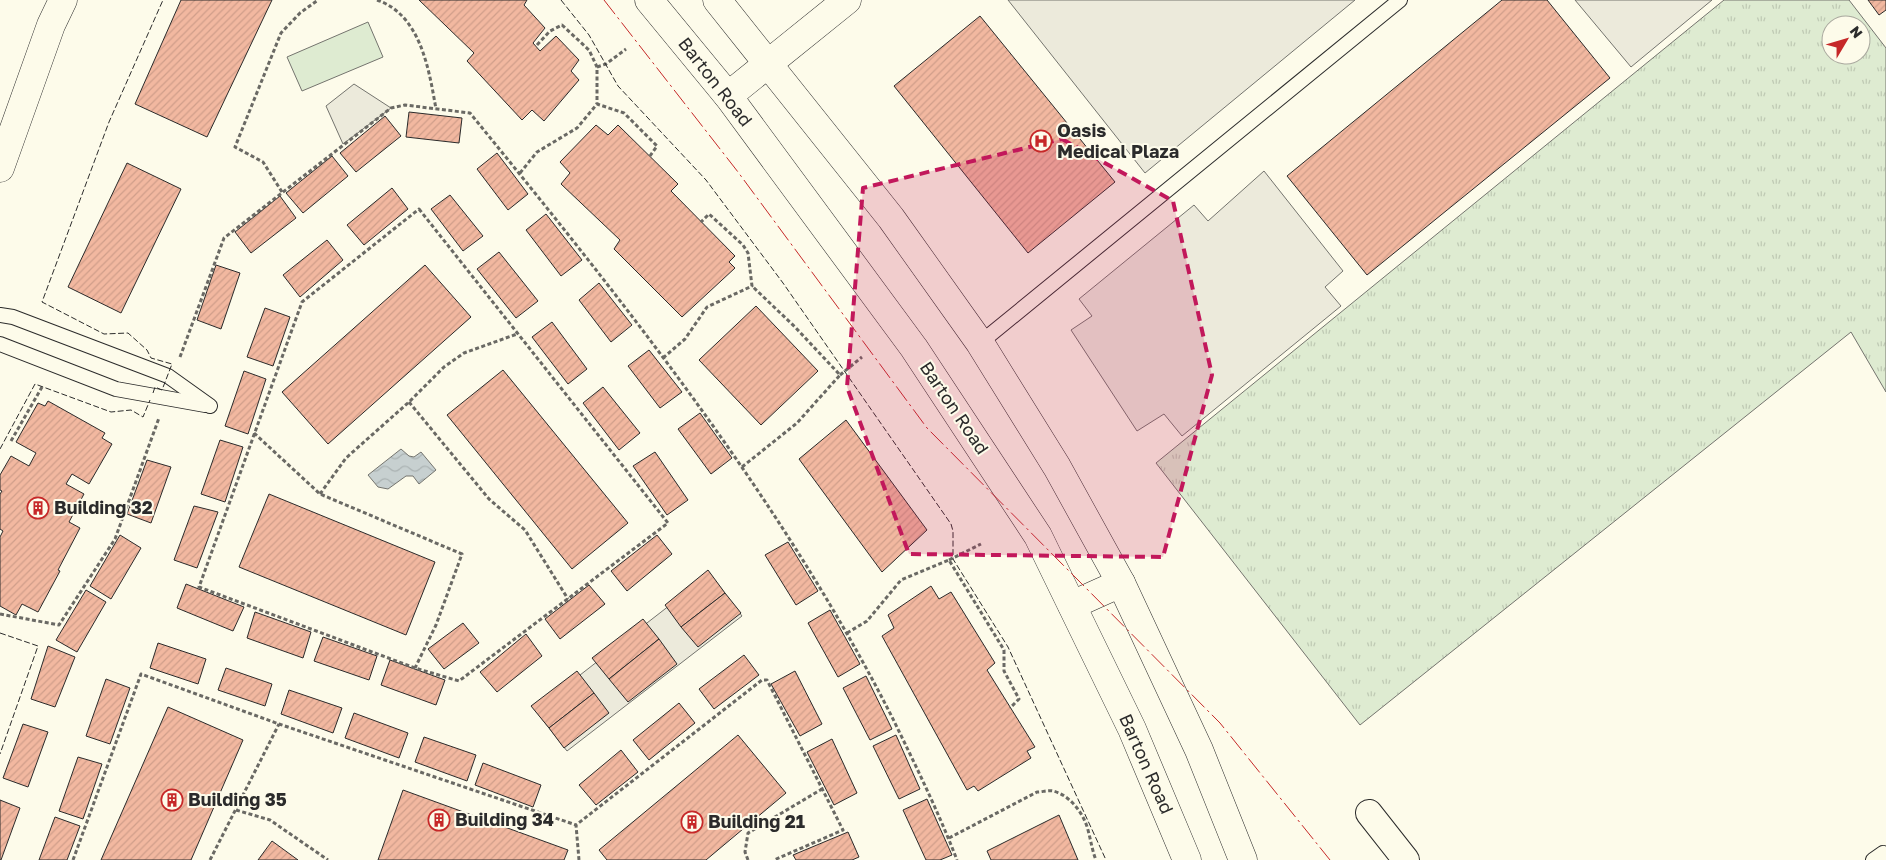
<svg xmlns="http://www.w3.org/2000/svg" width="1886" height="860" viewBox="0 0 1886 860" font-family="'Golos Text',sans-serif">
	<style>
		.grass { fill: url(#grass-tufts); stroke: #74746e; fill-rule: evenodd }
		.pitch { fill: #deebd1; stroke: #74746e }
		.parking { fill: #eceadb; stroke: #74746e }
		.water { fill: url(#water-waves); stroke: #74746e }
		.building { fill: url(#building-hatch); stroke: #2b2b2b }
		.lines { fill: none; stroke-linecap: round; stroke-linejoin: round }
		.service-casing { stroke: #2b2b2b; stroke-width: 16 }
		.minor-casing { stroke: #2b2b2b; stroke-width: 28 }
		.tertiary-casing { stroke: #2b2b2b; stroke-width: 29 }
		.secondary-casing { stroke: #2b2b2b; stroke-width: 29 }
		.path { stroke: #6a6964; stroke-width: 3; stroke-dasharray: 4 2.5; stroke-linecap: butt }
		.service { stroke: #fdfbea; stroke-width: 14 }
		.minor { stroke: #fdfbea; stroke-width: 26 }
		.tertiary { stroke: #fdfbea; stroke-width: 28 }
		.secondary { stroke: #fdfbea; stroke-width: 28 }
		.fence { stroke: #2b2b2b; stroke-width: 1; stroke-dasharray: 6 2.5; stroke-linecap: butt }
		.power { stroke: #c62828; stroke-width: 1; stroke-dasharray: 18 4 2.5 4; stroke-linecap: butt }
		.marked { fill: #c2185b; fill-opacity: 0.2; stroke: #c2185b; stroke-width: 4; stroke-dasharray: 10 6; stroke-linejoin: round }
		.labels { text-anchor: middle; stroke-width: 4; stroke-linejoin: round; paint-order: stroke }
		.street-label { font-size: 18px; fill: #2b2b2b; stroke: #fdfbea }
		.poi-label { font-size: 18px; font-weight: bold; fill: #2b2b2b; stroke: #fdfbea; text-anchor: start }
	</style>
	<defs>
		<pattern id="grass-tufts" width="24" height="20" patternUnits="userSpaceOnUse" patternTransform="scale(1.25)"><rect width="24" height="20" fill="#deebd1"/><path d="M3 7l-1-3M5 7V3M7 7l1-3M15 17l-1-3M17 17v-4M19 17l1-3" fill="none" stroke="#bfcab4"/></pattern>
		<pattern id="water-waves" width="16" height="10" patternUnits="userSpaceOnUse" patternTransform="scale(1.25)"><rect width="16" height="10" fill="#c7d0d0"/><path d="M0 5q4-4 8 0t8 0" fill="none" stroke="#abb3b3"/></pattern>
		<pattern id="building-hatch" width="6" height="6" patternUnits="userSpaceOnUse" patternTransform="scale(1.25)"><rect width="6" height="6" fill="#f2b8a0"/><path d="M-1 1l2-2M0 6l6-6M5 7l2-2" fill="none" stroke="#d09e8a"/></pattern>
	</defs>
	<rect width="100%" height="100%" fill="#fdfbea"/>
	<!-- grass -->
	<path class="grass" d="M 1724,0 L 1849,0 L 1886,48 L 1886,392 L 1851,332 L 1360,725 L 1156,463 ZM 1831,25 L 1861,25 L 1861,55 L 1831,55 Z"/>
	<!-- pitch -->
	<polygon class="pitch" points="368,22 383,57 302,91 287,57"/>
	<!-- parking -->
	<g class="parking">
		<polygon points="1008,0 1355,0 1145,173"/>
		<polygon points="1575,0 1712,0 1631,67"/>
		<polygon points="354,84 391,108 343,144 326,106"/>
		<polygon points="1264,171 1343,271 1325,287 1341,306 1182,436 1164,414 1137,431 1071,330 1092,316 1079,299 1194,205 1208,221"/>
		<polygon points="710,574 742,616 567,751 535,710"/>
	</g>
	<!-- water -->
	<polygon class="water" points="401,449 409,456 414,457 421,452 436,470 419,484 413,476 406,476 388,489 378,487 368,475"/>
	<!-- building -->
	<g class="building">
		<polygon points="181,0 272,0 207,137 135,104"/>
		<polygon points="419,0 527,0 524,5 545,28 533,43 540,51 556,36 579,60 571,71 579,80 544,121 532,110 522,120 467,61 474,53"/>
		<polygon points="1502,0 1547,0 1610,78 1367,275 1287,176"/>
		<polygon points="1868,0 1886,0 1886,10 1879,15"/>
		<polygon points="980,16 1115,182 1028,253 894,86"/>
		<polygon points="409,112 462,118 459,143 406,137"/>
		<polygon points="385,116 401,136 356,172 340,153"/>
		<polygon points="596,125 608,135 618,125 678,184 671,191 735,256 729,262 735,268 682,317 614,249 620,240 561,184 570,173 560,162"/>
		<polygon points="497,153 528,194 508,210 477,169"/>
		<polygon points="332,156 348,176 303,213 286,193"/>
		<polygon points="127,163 181,189 121,313 68,287"/>
		<polygon points="392,188 408,209 364,245 347,225"/>
		<polygon points="450,195 483,236 463,251 431,209"/>
		<polygon points="280,196 296,218 251,253 235,232"/>
		<polygon points="546,214 582,260 561,276 526,230"/>
		<polygon points="327,240 343,260 300,297 283,275"/>
		<polygon points="499,252 538,301 516,318 477,269"/>
		<polygon points="216,265 240,273 221,329 197,320"/>
		<polygon points="425,265 471,317 328,444 282,392"/>
		<polygon points="599,283 632,325 611,342 579,300"/>
		<polygon points="756,306 818,371 761,425 699,360"/>
		<polygon points="265,308 290,317 273,366 247,357"/>
		<polygon points="552,322 587,369 568,384 532,337"/>
		<polygon points="649,350 682,392 660,408 628,366"/>
		<polygon points="503,370 628,523 572,569 447,415"/>
		<polygon points="244,371 266,379 248,434 225,426"/>
		<polygon points="603,387 640,433 619,450 583,403"/>
		<polygon points="48,401 105,433 102,438 112,444 89,484 72,474 66,484 84,494 69,522 80,528 58,570 60,571 38,612 22,604 16,615 0,606 0,537 3,531 0,529 0,494 2,491 0,490 0,475 11,456 29,466 36,453 16,442 38,403 45,406"/>
		<polygon points="700,413 732,458 711,474 678,429"/>
		<polygon points="846,420 927,530 882,572 799,459"/>
		<polygon points="220,440 243,447 225,502 201,494"/>
		<polygon points="655,452 688,500 667,515 633,466"/>
		<polygon points="147,460 171,467 151,523 127,514"/>
		<polygon points="269,494 435,562 406,635 239,567"/>
		<polygon points="194,506 218,512 197,568 174,560"/>
		<polygon points="120,535 141,548 111,599 90,586"/>
		<polygon points="657,535 672,554 627,591 611,571"/>
		<polygon points="788,542 818,591 796,605 765,555"/>
		<polygon points="708,570 725,593 681,627 665,605"/>
		<polygon points="186,584 244,607 233,631 177,608"/>
		<polygon points="589,585 605,604 560,639 545,619"/>
		<polygon points="931,586 939,599 951,592 995,663 987,670 1035,747 1027,751 1031,758 978,791 974,786 967,790 882,636 894,628 888,615"/>
		<polygon points="86,590 106,602 77,652 56,640"/>
		<polygon points="725,593 741,613 698,647 681,627"/>
		<polygon points="830,610 860,664 838,677 808,623"/>
		<polygon points="255,612 311,632 303,658 247,638"/>
		<polygon points="643,619 659,639 609,679 592,658"/>
		<polygon points="463,623 479,643 444,669 428,649"/>
		<polygon points="526,634 542,656 497,692 480,672"/>
		<polygon points="323,637 377,656 369,680 314,661"/>
		<polygon points="659,639 677,664 628,702 609,679"/>
		<polygon points="158,643 206,659 198,684 150,668"/>
		<polygon points="48,646 75,657 55,707 31,699"/>
		<polygon points="744,655 759,675 714,709 699,689"/>
		<polygon points="390,660 445,680 436,705 381,685"/>
		<polygon points="226,668 272,684 265,706 218,690"/>
		<polygon points="577,671 594,693 549,728 531,706"/>
		<polygon points="795,671 822,724 800,736 771,684"/>
		<polygon points="866,676 892,729 870,740 843,688"/>
		<polygon points="106,679 130,688 110,744 86,736"/>
		<polygon points="289,690 342,708 333,733 281,714"/>
		<polygon points="594,693 609,713 564,748 549,728"/>
		<polygon points="679,703 695,723 649,760 633,740"/>
		<polygon points="168,707 243,740 191,860 101,860"/>
		<polygon points="354,713 408,733 399,758 345,738"/>
		<polygon points="23,724 48,732 28,787 3,778"/>
		<polygon points="738,735 786,793 706,860 607,860 599,850"/>
		<polygon points="896,735 920,789 899,799 873,746"/>
		<polygon points="424,737 476,755 467,781 415,762"/>
		<polygon points="832,739 857,793 834,805 807,752"/>
		<polygon points="621,750 638,772 596,805 579,785"/>
		<polygon points="78,757 102,764 83,819 59,811"/>
		<polygon points="483,763 541,785 533,807 475,785"/>
		<polygon points="403,790 568,850 564,860 378,860"/>
		<polygon points="927,799 952,855 940,860 926,860 903,810"/>
		<polygon points="0,800 20,808 1,860 0,860"/>
		<polygon points="1059,815 1078,860 991,860 987,851"/>
		<polygon points="55,817 80,826 67,860 39,860"/>
		<polygon points="848,832 859,857 852,860 796,860 793,855"/>
		<polygon points="272,841 298,860 258,860"/>
	</g>
	<g class="lines">
		<!-- service casing -->
		<g class="service-casing">
			<g id="service">
				<polyline points="0,315 13,317 168,376 210,406"/>
				<polyline points="980,343 1400,0"/>
				<polyline points="0,344 116,389 205,405"/>
				<polyline points="1873,860 1883,853 1886,856"/>
			</g>
		</g>
		<!-- minor casing -->
		<g class="minor-casing">
			<polyline id="minor" points="1369,813 1406,860"/>
		</g>
		<!-- tertiary casing -->
		<g class="tertiary-casing">
			<polyline id="tertiary" points="728,96 847,0"/>
		</g>
		<!-- secondary casing -->
		<g class="secondary-casing">
			<g id="secondary">
				<polyline points="649,0 728,96 914,348 1038,536 1132,729 1187,860"/>
				<polyline points="717,0 891,218 980,343 1057,467 1121,583 1199,750 1243,860"/>
				<polyline points="0,168 51,25 63,0"/>
				<polyline points="1072,605 1121,583"/>
			</g>
		</g>
		<!-- path -->
		<g class="path">
			<path d="M 377,0 C 421,15 429,70 436,109"/>
			<polyline points="537,45 550,31 562,25 589,50 597,67 597,104"/>
			<polyline points="597,67 606,64 626,49"/>
			<polyline points="520,173 537,152 577,128 597,104 624,113 657,146 650,156"/>
			<polyline points="282,192 263,162 235,147 281,33 300,13 318,0"/>
			<polygon points="419,209 668,523 459,681 415,668 199,587 302,302"/>
			<path d="M 180,357 L 224,238 L 391,108 L 405,105 L 470,113 C 625,303 780,497 892,717 C 915,764 938,811 957,860"/>
			<polyline points="663,358 685,339 707,307 752,286 748,253 743,245 709,214 701,222"/>
			<polyline points="840,375 862,357"/>
			<polyline points="409,402 489,499 525,530 568,599"/>
			<polyline points="254,433 320,494 462,554 436,625 415,668"/>
			<polyline points="11,441 42,387"/>
			<polyline points="742,467 797,423 840,375 795,327 752,286"/>
			<polyline points="320,494 346,458 409,402 444,367 464,353 517,334"/>
			<polyline points="949,560 981,544"/>
			<polyline points="0,614 59,625 115,539 159,418"/>
			<polyline points="847,633 867,621 901,580 949,560 1004,650 1004,671 1019,699 1010,708"/>
			<polyline points="236,810 270,820 328,860"/>
			<path d="M 949,838 L 1037,792 C 1042,792 1048,790 1053,791 C 1070,795 1084,814 1088,830 C 1091,841 1092,850 1096,860"/>
			<polyline points="73,860 141,674 279,724 576,825"/>
			<polyline points="210,860 279,724"/>
			<polyline points="579,860 576,825 762,680 767,680 843,830 774,860"/>
			<polyline points="748,860 745,852 748,833 822,789"/>
		</g>
		<!-- service -->
		<use href="#service" class="service"/>
		<!-- minor -->
		<use href="#minor" class="minor"/>
		<!-- tertiary -->
		<use href="#tertiary" class="tertiary"/>
		<!-- secondary -->
		<use href="#secondary" class="secondary"/>
		<!-- fence -->
		<g class="fence">
			<polyline points="561,0 589,35 618,86 706,180 783,283 951,524 953,531 953,559 1008,647 1106,860"/>
			<polyline points="153,393 155,387 162,390 172,364 151,358 147,350 128,333 104,334 42,302 109,122 163,0"/>
			<polyline points="0,449 35,384 111,412 131,410 143,417 150,400"/>
			<polyline points="0,633 38,646 0,754"/>
		</g>
		<!-- power -->
		<polyline class="power" points="604,0 738,172 927,428 1220,723 1330,860"/>
	</g>
	<!-- marked area -->
	<path class="marked" d="M 1062,139 L 1173,201 L 1212,375 L 1163,557 L 909,554 L 847,387 L 863,188 Z"/>
	<!-- icons -->
	<defs>
		<g id="hospital-ring" transform="scale(1.125)"><circle r="9.5" fill="#fdfbea" stroke="#c62828" stroke-width="1.5"/><path d="M-5-5h3v3.5h4V-5h3V5h-3V1.5h-4V5h-3Z" fill="#c62828"/></g>
		<g id="building-ring" transform="scale(1.125)"><circle r="9.5" fill="#fdfbea" stroke="#c62828" stroke-width="1.5"/><path d="M-4-6H4V6H1V3H-1V6H-4ZM-2.5-4.3h1.7v1.8h-1.7ZM.8-4.3h1.7v1.8H.8ZM-2.5-1h1.7V.8h-1.7ZM.8-1h1.7V.8H.8Z" fill="#c62828"/></g>
	</defs>
	<g fill-rule="evenodd">
		<use href="#hospital-ring" x="1041" y="141"/>
		<use href="#building-ring" x="38" y="508"/>
		<use href="#building-ring" x="172" y="800"/>
		<use href="#building-ring" x="439" y="820"/>
		<use href="#building-ring" x="692" y="822"/>
	</g>
	<g class="labels">
		<!-- street labels -->
		<g class="street-label">
			<text transform="translate(715 82) rotate(52)" y="6">Barton Road</text>
			<text transform="translate(954 408) rotate(56)" y="6">Barton Road</text>
			<text transform="translate(1146 764) rotate(66)" y="6">Barton Road</text>
		</g>
		<!-- poi labels -->
		<g class="poi-label">
			<text x="1057" y="137">Oasis<tspan x="1057" dy="21">Medical Plaza</tspan></text>
			<text x="54" y="514">Building 32</text>
			<text x="188" y="806">Building 35</text>
			<text x="455" y="826">Building 34</text>
			<text x="708" y="828">Building 21</text>
		</g>
	</g>
	<!-- north arrow -->
	<g transform="translate(1846 40) rotate(52)"><circle r="24" fill="#fdfbea" stroke="#a9a89e"/>
	<path d="M0-4L9 19L0 12L-9 19Z" fill="#c62828"/>
	<text y="-8" font-size="14" font-weight="bold" text-anchor="middle" fill="#2b2b2b">N</text>
	</g>
</svg>
